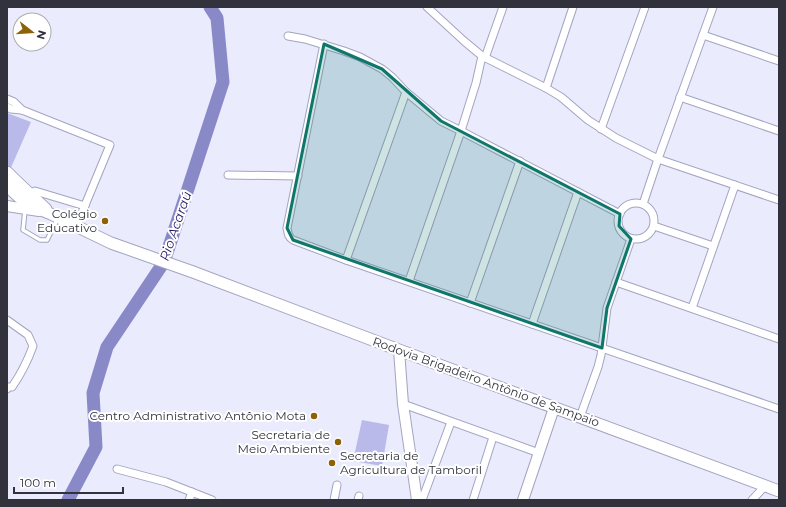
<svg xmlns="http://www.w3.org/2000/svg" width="786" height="507" viewBox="0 0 786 507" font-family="Montserrat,sans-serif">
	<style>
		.green { fill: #b9baea }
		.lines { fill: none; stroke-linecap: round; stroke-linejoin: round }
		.river { stroke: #8989c8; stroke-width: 13 }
		.lane-casing { stroke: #a3a4bf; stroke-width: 5.5 }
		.street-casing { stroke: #a3a4bf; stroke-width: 9 }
		.secondary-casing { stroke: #a3a4bf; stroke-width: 12 }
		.primary-casing { stroke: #a3a4bf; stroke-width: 13 }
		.lane { stroke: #fff; stroke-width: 3.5 }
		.street { stroke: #fff; stroke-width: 7 }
		.secondary { stroke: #fff; stroke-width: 10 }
		.primary { stroke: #fff; stroke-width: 11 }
		.marked { fill: #0f766e; fill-opacity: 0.2; stroke: #0f766e; stroke-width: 3; stroke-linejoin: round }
		.poi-dot { fill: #8d6107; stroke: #fff; stroke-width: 1.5 }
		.labels { text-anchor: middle; stroke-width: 4; stroke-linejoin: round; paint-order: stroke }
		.poi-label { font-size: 12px; fill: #31323c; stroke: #fff; text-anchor: end }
		.street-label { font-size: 12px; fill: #31323c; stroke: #fff }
		.water-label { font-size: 13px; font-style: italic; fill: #281b66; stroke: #fff }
	</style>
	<rect width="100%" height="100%" fill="#eaebfd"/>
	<!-- green -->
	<g class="green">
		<polygon points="7,113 31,122 9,172 7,169"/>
		<polygon points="362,420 389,425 382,466 353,461"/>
	</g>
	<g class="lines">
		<!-- river -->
		<polyline class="river" points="68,500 96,447 93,393 107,347 164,262 223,82 217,18 210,7"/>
		<!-- lane casing -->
		<g class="lane-casing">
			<polyline id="lane" points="25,210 23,230 40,240 47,240 57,220"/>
		</g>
		<!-- street casing -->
		<g class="street-casing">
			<g id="street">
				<polyline points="427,7 464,41 482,56 546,88 561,97 588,120 616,138 658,159 779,200"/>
				<polyline points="703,35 779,61"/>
				<polyline points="288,36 305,39 344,51 360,57 382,69 392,77 406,92 441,121 461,131 620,214"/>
				<path d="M 324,44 L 287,228 C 288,233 288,237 293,240 L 346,260 L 779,409"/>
				<polyline points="485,58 503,7"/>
				<polyline points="546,88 573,7"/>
				<polyline points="680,97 779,131"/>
				<polyline points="7,99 14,102 22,110"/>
				<polyline points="7,107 11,109 22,110 110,145 76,227"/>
				<polyline points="601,129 645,7"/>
				<polyline points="228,175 298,176"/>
				<polyline points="30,194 35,191 85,206"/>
				<circle cx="636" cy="221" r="18"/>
				<polyline points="643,204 658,159 713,7"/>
				<polyline points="654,226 713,246"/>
				<polyline points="346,260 406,92"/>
				<polyline points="409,281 461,131 476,83 482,56"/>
				<polyline points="616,282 779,339"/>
				<polyline points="470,303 520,161"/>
				<polyline points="692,308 735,185"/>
				<path d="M 7,320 L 28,335 L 33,346 C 28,360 21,374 12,387 L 8,387 L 7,389"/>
				<polyline points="532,324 578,192"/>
				<polyline points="403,404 539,453"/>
				<polyline points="580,417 598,367 601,355 607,308 631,239"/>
				<polyline points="117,469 166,482 212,500"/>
				<polyline points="189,500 192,492"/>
				<polyline points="334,500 337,485"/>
				<polyline points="358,500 359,496"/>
				<polyline points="422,500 451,422"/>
				<polyline points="473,500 493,437"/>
				<polyline points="752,500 765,486"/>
			</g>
		</g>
		<!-- secondary casing -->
		<g class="secondary-casing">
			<g id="secondary">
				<polyline points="7,206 39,211"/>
				<polyline points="399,350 403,404 417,500"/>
				<polyline points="523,500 554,408"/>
			</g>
		</g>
		<!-- primary casing -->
		<g class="primary-casing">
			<g id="primary">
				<path d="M 7,172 C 20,185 33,197 46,209"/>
				<polyline points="7,186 21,199 31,206 51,214 111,243 193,272 399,350 779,491"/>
			</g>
		</g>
		<!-- lane -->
		<use href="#lane" class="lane"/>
		<!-- street -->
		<use href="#street" class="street"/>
		<!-- secondary -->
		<use href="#secondary" class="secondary"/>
		<!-- primary -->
		<use href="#primary" class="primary"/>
	</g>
	<!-- marked area -->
	<path class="marked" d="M 324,44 L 382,69 L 441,121 L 620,214 L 619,226 L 631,239 L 607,308 L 602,348 L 293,240 L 287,228 Z"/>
	<!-- markers -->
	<g class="poi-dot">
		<circle cx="105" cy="221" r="4"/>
		<circle cx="314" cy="416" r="4"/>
		<circle cx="338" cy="442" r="4"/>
		<circle cx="332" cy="463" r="4"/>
	</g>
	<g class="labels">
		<!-- poi labels -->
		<g class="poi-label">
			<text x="97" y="218">Colégio<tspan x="97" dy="14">Educativo</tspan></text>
			<text x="306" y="420">Centro Administrativo Antônio Mota</text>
			<text x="330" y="439">Secretaria de<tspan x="330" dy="14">Meio Ambiente</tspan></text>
			<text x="340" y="460" text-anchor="start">Secretaria de<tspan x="340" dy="14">Agricultura de Tamboril</tspan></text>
		</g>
		<!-- street labels -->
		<g class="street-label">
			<text transform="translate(486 382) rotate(20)" y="4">Rodovia Brigadeiro Antônio de Sampaio</text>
		</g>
		<!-- water labels -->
		<g class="water-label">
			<text transform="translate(175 226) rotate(-71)" y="5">Rio Acaraú</text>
		</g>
	</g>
	<!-- border -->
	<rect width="786" height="507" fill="none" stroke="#31323c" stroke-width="16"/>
	<!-- north arrow -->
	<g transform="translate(32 32) rotate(107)"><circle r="19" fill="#ffffff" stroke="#adadb1"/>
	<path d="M0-3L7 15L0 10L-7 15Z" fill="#8d6107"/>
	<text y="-6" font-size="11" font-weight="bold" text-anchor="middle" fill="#31323c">N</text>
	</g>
	<!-- scale -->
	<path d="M14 487v6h109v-6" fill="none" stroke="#31323c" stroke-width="2"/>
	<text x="20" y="487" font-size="12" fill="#31323c" stroke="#ffffff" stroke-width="3" paint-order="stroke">100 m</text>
</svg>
